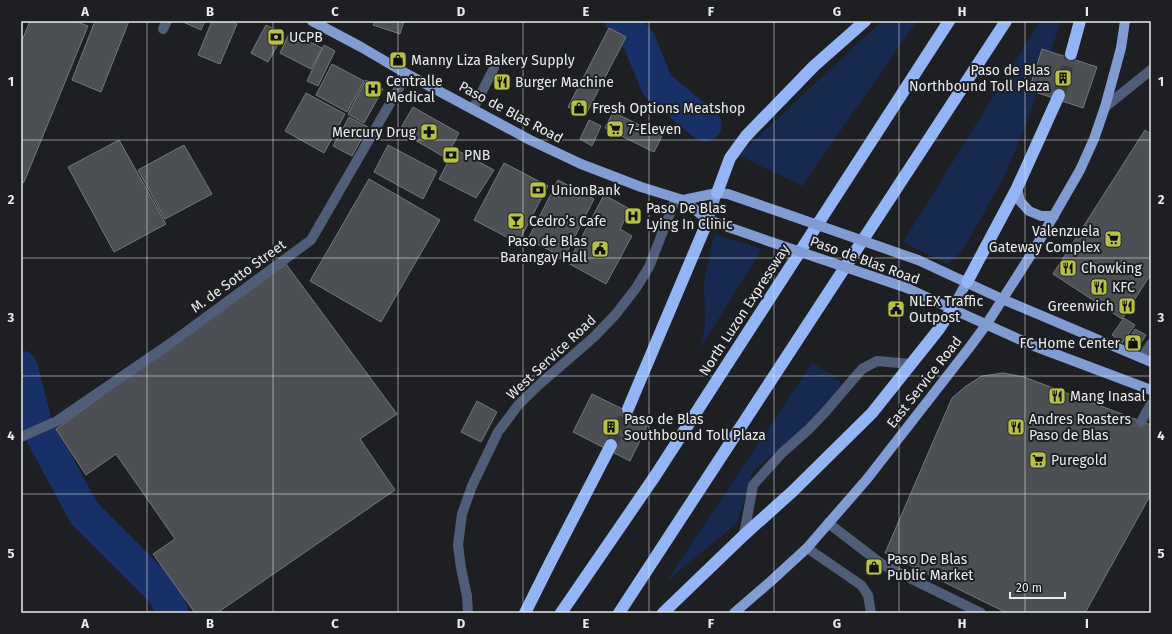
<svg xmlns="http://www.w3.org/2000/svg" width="1172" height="634" viewBox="0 0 1172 634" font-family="'Fira Sans',sans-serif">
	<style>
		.green { fill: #17294f }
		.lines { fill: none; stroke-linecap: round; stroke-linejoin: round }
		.river { stroke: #173168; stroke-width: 33 }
		.building { fill: #4c4f53; stroke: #74777c }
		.highway-tunnel { stroke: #3c3e41; stroke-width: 12; stroke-dasharray: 12 6; stroke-linecap: butt }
		.minor { stroke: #505d78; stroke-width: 10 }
		.major { stroke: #809cd2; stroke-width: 10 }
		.highway { stroke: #93b5f6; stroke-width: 12 }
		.major-bridge { stroke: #809cd2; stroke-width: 10 }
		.grid { fill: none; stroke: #e9ebed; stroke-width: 1; stroke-opacity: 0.55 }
		.labels { text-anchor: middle; stroke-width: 4; stroke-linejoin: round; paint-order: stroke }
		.poi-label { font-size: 14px; fill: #e9ebed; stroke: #1d1f23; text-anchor: start }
		.street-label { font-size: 14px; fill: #e9ebed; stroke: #1d1f23 }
		.neatline { fill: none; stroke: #e9ebed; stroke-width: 1.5 }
		.grid-label { font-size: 13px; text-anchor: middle; font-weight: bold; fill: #e9ebed }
	</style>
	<rect width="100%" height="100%" fill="#1d1f23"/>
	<!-- green -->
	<g class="green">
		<polygon points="882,21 917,21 802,186 738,155"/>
		<polygon points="1040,21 1061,21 1027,122 1005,175 966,245 956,258 947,264 903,242"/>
		<polygon points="714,234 762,249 701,347 705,323 704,281"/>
		<polygon points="812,363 829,373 842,383 816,419 753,471 737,523 666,582"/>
	</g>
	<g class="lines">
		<!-- river -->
		<g class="river">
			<polyline points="622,21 639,41 657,85 705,125"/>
			<polyline points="21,367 36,424 84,513 165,594 172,613"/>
		</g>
	</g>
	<!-- building -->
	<g class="building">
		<polygon points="30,21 75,21 88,26 24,182 21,184 21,43"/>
		<polygon points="95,21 129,21 101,92 72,80"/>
		<polygon points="181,21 205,21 201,30"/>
		<polygon points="212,21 231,21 237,24 220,64 198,55"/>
		<polygon points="375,21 404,21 400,34 373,25"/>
		<polygon points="266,25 284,34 268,62 251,53"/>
		<polygon points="609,28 626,37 585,116 568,107"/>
		<polygon points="290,32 322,48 311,69 280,53"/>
		<polygon points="324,45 335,51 318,86 307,81"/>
		<polygon points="1042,49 1097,67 1083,108 1029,90"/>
		<polygon points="332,64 364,81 347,112 316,95"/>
		<polygon points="366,80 383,89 364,123 348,114"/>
		<polygon points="306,93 345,114 324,153 285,131"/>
		<polygon points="413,107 459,133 446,158 399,131"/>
		<polygon points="613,112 662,136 654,152 605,128"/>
		<polygon points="349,117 368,127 352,156 333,146"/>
		<polygon points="589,120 601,126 592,146 580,139"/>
		<polygon points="1145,130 1151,134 1151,274 1122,319 1053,274"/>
		<polygon points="119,140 166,224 114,252 68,167"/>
		<polygon points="184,145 212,194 165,219 138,170"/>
		<polygon points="388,145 437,171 423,199 374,172"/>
		<polygon points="455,149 494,170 476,198 439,179"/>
		<polygon points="504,163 548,186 518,243 474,220"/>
		<polygon points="369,179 440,220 381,322 310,281"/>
		<polygon points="558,180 594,199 564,258 528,239"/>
		<polygon points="604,195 630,209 620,229 632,236 606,284 568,263"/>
		<polygon points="286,264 397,414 360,439 395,490 217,613 195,613 153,554 175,539 116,454 86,475 56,429"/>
		<polygon points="891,305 902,305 902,313 891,314"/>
		<polygon points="1124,318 1135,325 1122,343 1112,335"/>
		<polygon points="1135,329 1146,335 1136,350 1126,343"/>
		<polygon points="1003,373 1024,377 1151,425 1151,494 1085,613 1007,613 885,553 952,398 966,386 982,376"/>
		<polygon points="592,394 649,422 630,461 573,432"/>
		<polygon points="477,401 497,412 481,442 461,432"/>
	</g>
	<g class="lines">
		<!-- highway-tunnel -->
		<g class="highway-tunnel">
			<polyline points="1059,95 1071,54"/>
			<polyline points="611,445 628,409"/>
		</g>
		<!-- minor -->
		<g class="minor">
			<polyline points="163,29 167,21"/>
			<polyline points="1105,107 1151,70"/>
			<polyline points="473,109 494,68"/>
			<polyline points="1142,358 1151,344"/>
			<polyline points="1141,422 1151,404"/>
			<polyline points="21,437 57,421 171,343 311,240 407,74"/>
			<polyline points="828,523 883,565 981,613"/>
			<polyline points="744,535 753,485 782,453 809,429 827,410 862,369 877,361 911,364"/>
			<polyline points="807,548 861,585 868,595 871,613"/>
			<polyline points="468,613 467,596 461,568 458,545 462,514 472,486 498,432 519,404 541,383 594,337 616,314 636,288 649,267 676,198"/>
		</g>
		<!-- major -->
		<g class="major">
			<polyline points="312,21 361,47 407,74 530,140 581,164 641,187 683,200 708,220 771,242"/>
			<polyline points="1017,188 1020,201 1029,211 1041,216 1054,216"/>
			<polyline points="683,200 717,193 728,194 786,214"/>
			<polyline points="708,220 717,193"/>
			<polyline points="918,260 1002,299 1151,362"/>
			<polyline points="907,288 952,309 1034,346 1151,390"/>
			<polyline points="952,309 967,282"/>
			<polyline points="734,613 770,582 807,548 867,479 969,348 986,325 1034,250 1080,170 1094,139 1105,107 1114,74 1121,48 1125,21"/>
		</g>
		<!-- highway -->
		<g class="highway">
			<polyline points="1071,54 1080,21"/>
			<polyline points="717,193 730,158 746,136 814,66 865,21"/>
			<polyline points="967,282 1017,188 1059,95"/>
			<polyline points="628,409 708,220"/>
			<polyline points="525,613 551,561 611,445"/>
			<polyline points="561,613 655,476 949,21"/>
			<polyline points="619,613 1006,21"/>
			<polyline points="663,613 744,535 793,491 872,413 939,329 952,309"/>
		</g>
		<!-- major-bridge -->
		<g class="major-bridge">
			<polyline points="786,214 918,260"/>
			<polyline points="771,242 907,288"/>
		</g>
	</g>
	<!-- grid -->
	<path class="grid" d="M 147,21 L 147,613M 273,21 L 273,613M 398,21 L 398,613M 523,21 L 523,613M 649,21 L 649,613M 774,21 L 774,613M 899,21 L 899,613M 1025,21 L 1025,613M 21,140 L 1151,140M 21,258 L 1151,258M 21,376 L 1151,376M 21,494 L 1151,494"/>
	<!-- icons -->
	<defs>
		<g id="bank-square" transform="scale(0.9)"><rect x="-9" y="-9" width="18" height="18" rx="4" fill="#b8c147" stroke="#1d1f23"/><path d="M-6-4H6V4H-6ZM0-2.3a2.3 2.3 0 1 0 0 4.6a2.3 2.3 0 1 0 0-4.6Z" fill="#111"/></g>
		<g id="shop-square" transform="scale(0.9)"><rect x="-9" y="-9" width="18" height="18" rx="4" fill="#b8c147" stroke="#1d1f23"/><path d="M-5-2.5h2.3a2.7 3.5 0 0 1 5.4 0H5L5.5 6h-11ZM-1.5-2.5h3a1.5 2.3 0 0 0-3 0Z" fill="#111"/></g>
		<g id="building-square" transform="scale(0.9)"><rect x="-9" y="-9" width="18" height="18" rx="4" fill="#b8c147" stroke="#1d1f23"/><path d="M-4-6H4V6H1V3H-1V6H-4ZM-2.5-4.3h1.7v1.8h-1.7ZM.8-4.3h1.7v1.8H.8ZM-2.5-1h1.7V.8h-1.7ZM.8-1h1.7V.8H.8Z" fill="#111"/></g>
		<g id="restaurant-square" transform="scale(0.9)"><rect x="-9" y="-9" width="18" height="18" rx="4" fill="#b8c147" stroke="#1d1f23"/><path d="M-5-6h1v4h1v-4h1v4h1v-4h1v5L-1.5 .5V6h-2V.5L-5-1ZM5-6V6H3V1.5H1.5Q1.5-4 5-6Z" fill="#111"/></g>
		<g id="hospital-square" transform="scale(0.9)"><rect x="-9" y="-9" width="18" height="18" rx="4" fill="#b8c147" stroke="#1d1f23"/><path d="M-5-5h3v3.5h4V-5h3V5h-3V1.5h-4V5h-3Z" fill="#111"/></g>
		<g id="supermarket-square" transform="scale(0.9)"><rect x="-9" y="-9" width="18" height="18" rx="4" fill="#b8c147" stroke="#1d1f23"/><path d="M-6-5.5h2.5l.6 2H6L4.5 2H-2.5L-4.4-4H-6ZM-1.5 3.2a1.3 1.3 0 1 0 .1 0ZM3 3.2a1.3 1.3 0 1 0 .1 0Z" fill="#111"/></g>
		<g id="pharmacy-square" transform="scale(0.9)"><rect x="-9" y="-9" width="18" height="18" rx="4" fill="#b8c147" stroke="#1d1f23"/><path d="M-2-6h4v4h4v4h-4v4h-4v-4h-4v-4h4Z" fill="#111"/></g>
		<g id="bar-square" transform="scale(0.9)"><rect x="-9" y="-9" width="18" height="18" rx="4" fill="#b8c147" stroke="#1d1f23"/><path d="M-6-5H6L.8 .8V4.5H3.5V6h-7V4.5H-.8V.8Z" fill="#111"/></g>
		<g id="civic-square" transform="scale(0.9)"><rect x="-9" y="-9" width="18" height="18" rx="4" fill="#b8c147" stroke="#1d1f23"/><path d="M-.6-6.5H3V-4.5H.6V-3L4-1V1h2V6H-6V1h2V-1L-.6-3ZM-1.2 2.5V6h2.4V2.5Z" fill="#111"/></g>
	</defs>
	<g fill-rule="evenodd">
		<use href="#bank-square" x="276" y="37"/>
		<use href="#shop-square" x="398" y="60"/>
		<use href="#building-square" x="1063" y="78"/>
		<use href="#restaurant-square" x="502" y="82"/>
		<use href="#hospital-square" x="373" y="89"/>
		<use href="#shop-square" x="579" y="108"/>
		<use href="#supermarket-square" x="615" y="129"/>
		<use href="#pharmacy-square" x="429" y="132"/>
		<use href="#bank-square" x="451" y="155"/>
		<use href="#bank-square" x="538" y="190"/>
		<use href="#hospital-square" x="633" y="216"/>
		<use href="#bar-square" x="516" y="221"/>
		<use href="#supermarket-square" x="1113" y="239"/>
		<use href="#civic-square" x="600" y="249"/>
		<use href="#restaurant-square" x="1068" y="268"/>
		<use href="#restaurant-square" x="1099" y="287"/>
		<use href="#restaurant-square" x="1127" y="306"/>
		<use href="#civic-square" x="896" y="309"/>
		<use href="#shop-square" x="1133" y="343"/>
		<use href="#restaurant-square" x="1057" y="396"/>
		<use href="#building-square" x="611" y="427"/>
		<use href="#restaurant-square" x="1016" y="427"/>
		<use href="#supermarket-square" x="1038" y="460"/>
		<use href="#shop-square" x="874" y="567"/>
	</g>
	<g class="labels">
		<!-- poi labels -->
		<g class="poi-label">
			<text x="289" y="42">UCPB</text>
			<text x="411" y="65">Manny Liza Bakery Supply</text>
			<text x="1050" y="75" text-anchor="end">Paso de Blas<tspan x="1050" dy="16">Northbound Toll Plaza</tspan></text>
			<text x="386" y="86">Centralle<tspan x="386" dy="16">Medical</tspan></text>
			<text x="515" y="87">Burger Machine</text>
			<text x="592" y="113">Fresh Options Meatshop</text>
			<text x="628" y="134">7-Eleven</text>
			<text x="416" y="137" text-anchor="end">Mercury Drug</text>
			<text x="464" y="160">PNB</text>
			<text x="551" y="195">UnionBank</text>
			<text x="646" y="213">Paso De Blas<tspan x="646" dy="16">Lying In Clinic</tspan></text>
			<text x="529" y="226">Cedro’s Cafe</text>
			<text x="1100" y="236" text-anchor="end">Valenzuela<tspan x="1100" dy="16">Gateway Complex</tspan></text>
			<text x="587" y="246" text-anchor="end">Paso de Blas<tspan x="587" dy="16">Barangay Hall</tspan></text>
			<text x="1081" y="273">Chowking</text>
			<text x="1112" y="292">KFC</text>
			<text x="909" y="306">NLEX Traffic<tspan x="909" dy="16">Outpost</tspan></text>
			<text x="1114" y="311" text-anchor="end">Greenwich</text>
			<text x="1120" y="348" text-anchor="end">FC Home Center</text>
			<text x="1070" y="401">Mang Inasal</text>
			<text x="624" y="424">Paso de Blas<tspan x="624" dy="16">Southbound Toll Plaza</tspan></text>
			<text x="1029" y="424">Andres Roasters<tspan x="1029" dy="16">Paso de Blas</tspan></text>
			<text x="1051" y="465">Puregold</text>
			<text x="887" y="564">Paso De Blas<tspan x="887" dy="16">Public Market</tspan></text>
		</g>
		<!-- street labels -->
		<g class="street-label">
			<text transform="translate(511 112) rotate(28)" y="5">Paso de Blas Road</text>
			<text transform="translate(865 260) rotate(20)" y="5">Paso de Blas Road</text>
			<text transform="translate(238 276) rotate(-36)" y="5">M. de Sotto Street</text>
			<text transform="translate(744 310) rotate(-57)" y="5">North Luzon Expressway</text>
			<text transform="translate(551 357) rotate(-43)" y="5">West Service Road</text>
			<text transform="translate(924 382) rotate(-52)" y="5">East Service Road</text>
		</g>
	</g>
	<!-- border -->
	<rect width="1172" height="634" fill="none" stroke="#1d1f23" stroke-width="44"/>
	<!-- scale -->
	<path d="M1010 592v6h55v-6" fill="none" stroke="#e9ebed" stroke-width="2"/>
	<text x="1016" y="592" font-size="12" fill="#e9ebed" stroke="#1d1f23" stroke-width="3" paint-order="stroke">20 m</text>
	<rect x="22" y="22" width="1128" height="590" class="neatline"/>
	<g class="grid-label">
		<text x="85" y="16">A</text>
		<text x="210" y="16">B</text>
		<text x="335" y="16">C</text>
		<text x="461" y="16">D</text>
		<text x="586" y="16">E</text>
		<text x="711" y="16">F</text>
		<text x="837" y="16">G</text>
		<text x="962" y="16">H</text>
		<text x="1087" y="16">I</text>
		<text x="11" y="86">1</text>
		<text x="1161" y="86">1</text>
		<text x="11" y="204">2</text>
		<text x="1161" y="204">2</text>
		<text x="11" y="322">3</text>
		<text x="1161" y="322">3</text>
		<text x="11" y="440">4</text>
		<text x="1161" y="440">4</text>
		<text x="11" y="558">5</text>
		<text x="1161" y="558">5</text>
		<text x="85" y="628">A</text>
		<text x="210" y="628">B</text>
		<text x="335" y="628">C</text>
		<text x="461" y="628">D</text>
		<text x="586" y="628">E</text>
		<text x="711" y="628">F</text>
		<text x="837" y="628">G</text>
		<text x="962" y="628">H</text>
		<text x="1087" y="628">I</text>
	</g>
</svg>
